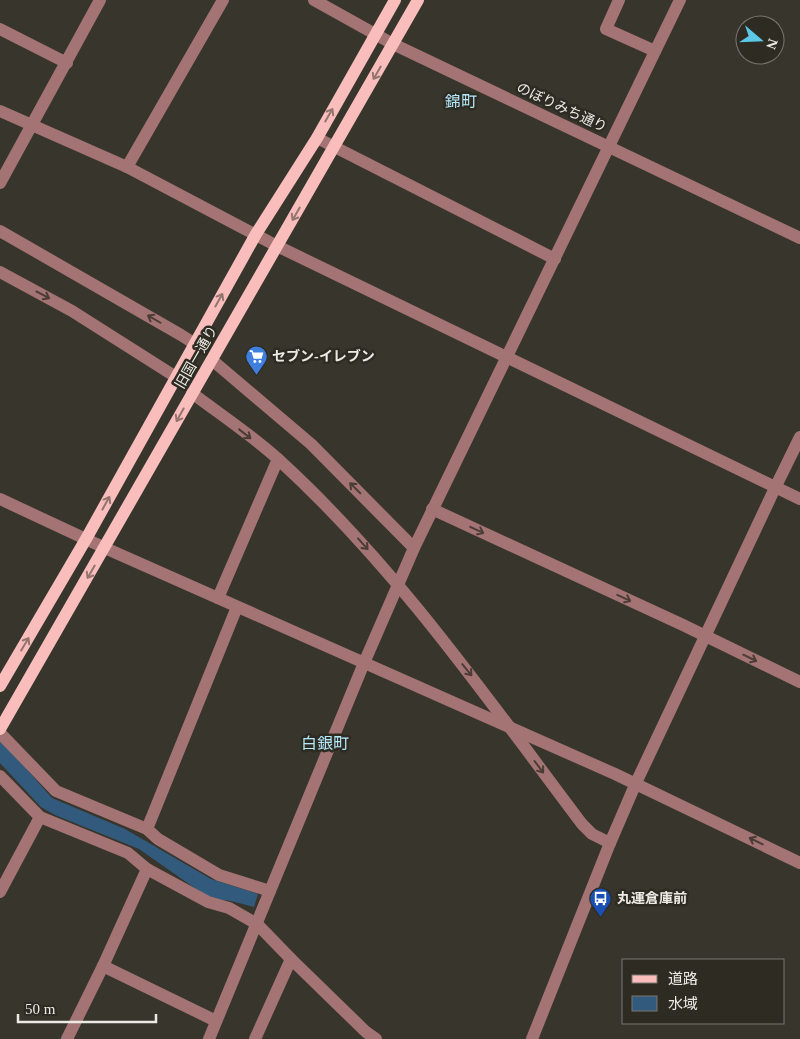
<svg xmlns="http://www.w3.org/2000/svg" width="800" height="1039" viewBox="0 0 800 1039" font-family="'Times New Roman','Noto Sans JP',serif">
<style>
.water{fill:#325a7d}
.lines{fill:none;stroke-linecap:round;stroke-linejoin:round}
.minor{stroke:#a37473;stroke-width:12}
.major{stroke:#f9bebc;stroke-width:12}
.oneway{stroke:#94746f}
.oneway2{stroke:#4b3d36}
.labels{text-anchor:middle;stroke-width:5;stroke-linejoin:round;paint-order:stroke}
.street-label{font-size:14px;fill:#eceae4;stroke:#2e2b22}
.poi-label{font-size:14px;font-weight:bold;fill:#eceae4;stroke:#2e2b22;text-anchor:start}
.quarter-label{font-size:16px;fill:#b2e8fa;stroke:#2e2b22}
</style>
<rect width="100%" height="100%" fill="#38352c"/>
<!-- water -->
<path class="water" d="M0,739L52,798L125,829L211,879L258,894L254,907L231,901L209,898L139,849L55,815L41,807L0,763Z"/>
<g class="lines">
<!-- minor -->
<g class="minor">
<path d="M314,0L393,44L800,238"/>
<path d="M619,0L606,29L655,51"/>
<path d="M0,29L67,63"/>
<path d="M0,111L127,167L277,246L800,499"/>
<path d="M317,138L555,259"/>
<path d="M127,167L223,0"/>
<path d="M0,183L100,0"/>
<path d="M0,231L181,335L195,344"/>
<path d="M0,272L72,311L176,377"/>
<path d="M212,360L311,444L414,548"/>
<path d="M192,393C221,415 253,436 279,460C397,568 487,698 582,824L592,834L610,843"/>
<path d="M0,499L105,548L615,774L800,863"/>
<path d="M432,509L683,625L800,682"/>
<path d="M218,598L278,459"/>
<path d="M0,733L56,791L147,829L158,839L219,875L270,891"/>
<path d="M0,776L40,817L128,853L147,869L208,902L229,908L257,924L291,959L366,1032L376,1039"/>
<path d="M147,829L237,607"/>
<path d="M0,892L40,817"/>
<path d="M103,966L216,1021"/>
<path d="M67,1039L103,966L147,869"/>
<path d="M209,1039L364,663L414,548L680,0"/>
<path d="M255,1039L291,959"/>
<path d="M532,1039L610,843L635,785L775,488L800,437"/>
</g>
<!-- major -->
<g class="major">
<path d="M0,686L86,539L256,234L317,138L395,0"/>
<path d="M0,729L418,0"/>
</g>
</g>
<!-- one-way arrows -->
<defs><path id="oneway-shaft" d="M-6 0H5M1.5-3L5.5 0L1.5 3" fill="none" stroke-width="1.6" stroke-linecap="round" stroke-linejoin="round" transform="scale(1.25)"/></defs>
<g class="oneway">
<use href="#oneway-shaft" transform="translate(377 73) rotate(120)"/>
<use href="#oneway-shaft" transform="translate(329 115) rotate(-60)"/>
<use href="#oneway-shaft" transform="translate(296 214) rotate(120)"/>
<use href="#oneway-shaft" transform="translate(219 300) rotate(-61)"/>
<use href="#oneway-shaft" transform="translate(180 415) rotate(119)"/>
<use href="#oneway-shaft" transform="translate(106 503) rotate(-61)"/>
<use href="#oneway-shaft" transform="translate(91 572) rotate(120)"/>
<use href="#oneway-shaft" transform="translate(25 644) rotate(-59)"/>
</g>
<g class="oneway2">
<use href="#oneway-shaft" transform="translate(43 295) rotate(28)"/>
<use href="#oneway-shaft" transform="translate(154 319) rotate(-150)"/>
<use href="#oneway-shaft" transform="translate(245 434) rotate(38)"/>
<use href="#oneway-shaft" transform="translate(355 488) rotate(-135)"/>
<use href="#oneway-shaft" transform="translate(477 530) rotate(25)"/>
<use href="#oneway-shaft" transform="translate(363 544) rotate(48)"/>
<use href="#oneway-shaft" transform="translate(624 598) rotate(25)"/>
<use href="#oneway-shaft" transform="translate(750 658) rotate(26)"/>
<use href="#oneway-shaft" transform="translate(467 670) rotate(51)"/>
<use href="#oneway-shaft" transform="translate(539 767) rotate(53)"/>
<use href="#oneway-shaft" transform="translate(756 841) rotate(-154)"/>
</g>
<!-- icons -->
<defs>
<symbol id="supermarket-pin" viewBox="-11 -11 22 30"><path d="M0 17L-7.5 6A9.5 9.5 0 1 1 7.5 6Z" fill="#3f7fe0" stroke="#2e2b22"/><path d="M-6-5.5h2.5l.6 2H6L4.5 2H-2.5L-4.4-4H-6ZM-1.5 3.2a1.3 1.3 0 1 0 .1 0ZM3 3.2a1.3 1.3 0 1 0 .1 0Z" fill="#fff"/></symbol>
<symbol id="bus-pin" viewBox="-11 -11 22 30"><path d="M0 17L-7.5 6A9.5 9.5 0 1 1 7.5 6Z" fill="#1a4fb4" stroke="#2e2b22"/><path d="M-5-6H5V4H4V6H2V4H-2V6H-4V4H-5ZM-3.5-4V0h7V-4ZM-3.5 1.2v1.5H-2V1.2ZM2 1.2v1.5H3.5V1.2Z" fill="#fff"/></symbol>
</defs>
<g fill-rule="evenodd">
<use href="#supermarket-pin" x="244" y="344" width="25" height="34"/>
<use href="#bus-pin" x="588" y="886" width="25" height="34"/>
</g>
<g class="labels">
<!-- street labels -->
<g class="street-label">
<text transform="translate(562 107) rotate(25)" y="5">のぼりみち通り</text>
<text transform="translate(196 357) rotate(-60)" y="5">旧国一通り</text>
</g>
<!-- poi labels -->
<g class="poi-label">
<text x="272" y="361">セブン-イレブン</text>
<text x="617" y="903">丸運倉庫前</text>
</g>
<!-- quarter labels -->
<g class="quarter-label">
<text x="461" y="107">錦町</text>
<text x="325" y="749">白銀町</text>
</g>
</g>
<!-- legend -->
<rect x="622" y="959" width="162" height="65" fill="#2e2b22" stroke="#7a7770"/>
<rect x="632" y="975" width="25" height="8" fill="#f9bebc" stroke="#7a7770"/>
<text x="668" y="984" font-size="15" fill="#eceae4">道路</text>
<rect x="632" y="996" width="25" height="15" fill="#325a7d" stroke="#7a7770"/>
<text x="668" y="1009" font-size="15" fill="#eceae4">水域</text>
<!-- north arrow -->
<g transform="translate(760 40) rotate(109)"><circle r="24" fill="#2e2b22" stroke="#7a7770"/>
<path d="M0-4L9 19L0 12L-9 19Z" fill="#5cc7e7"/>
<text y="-8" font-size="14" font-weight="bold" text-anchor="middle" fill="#eceae4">N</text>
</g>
<!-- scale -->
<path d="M18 1014v8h138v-8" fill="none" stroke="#eceae4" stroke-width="2.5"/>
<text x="25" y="1014" font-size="15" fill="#eceae4" stroke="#2e2b22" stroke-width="4" paint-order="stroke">50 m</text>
</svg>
